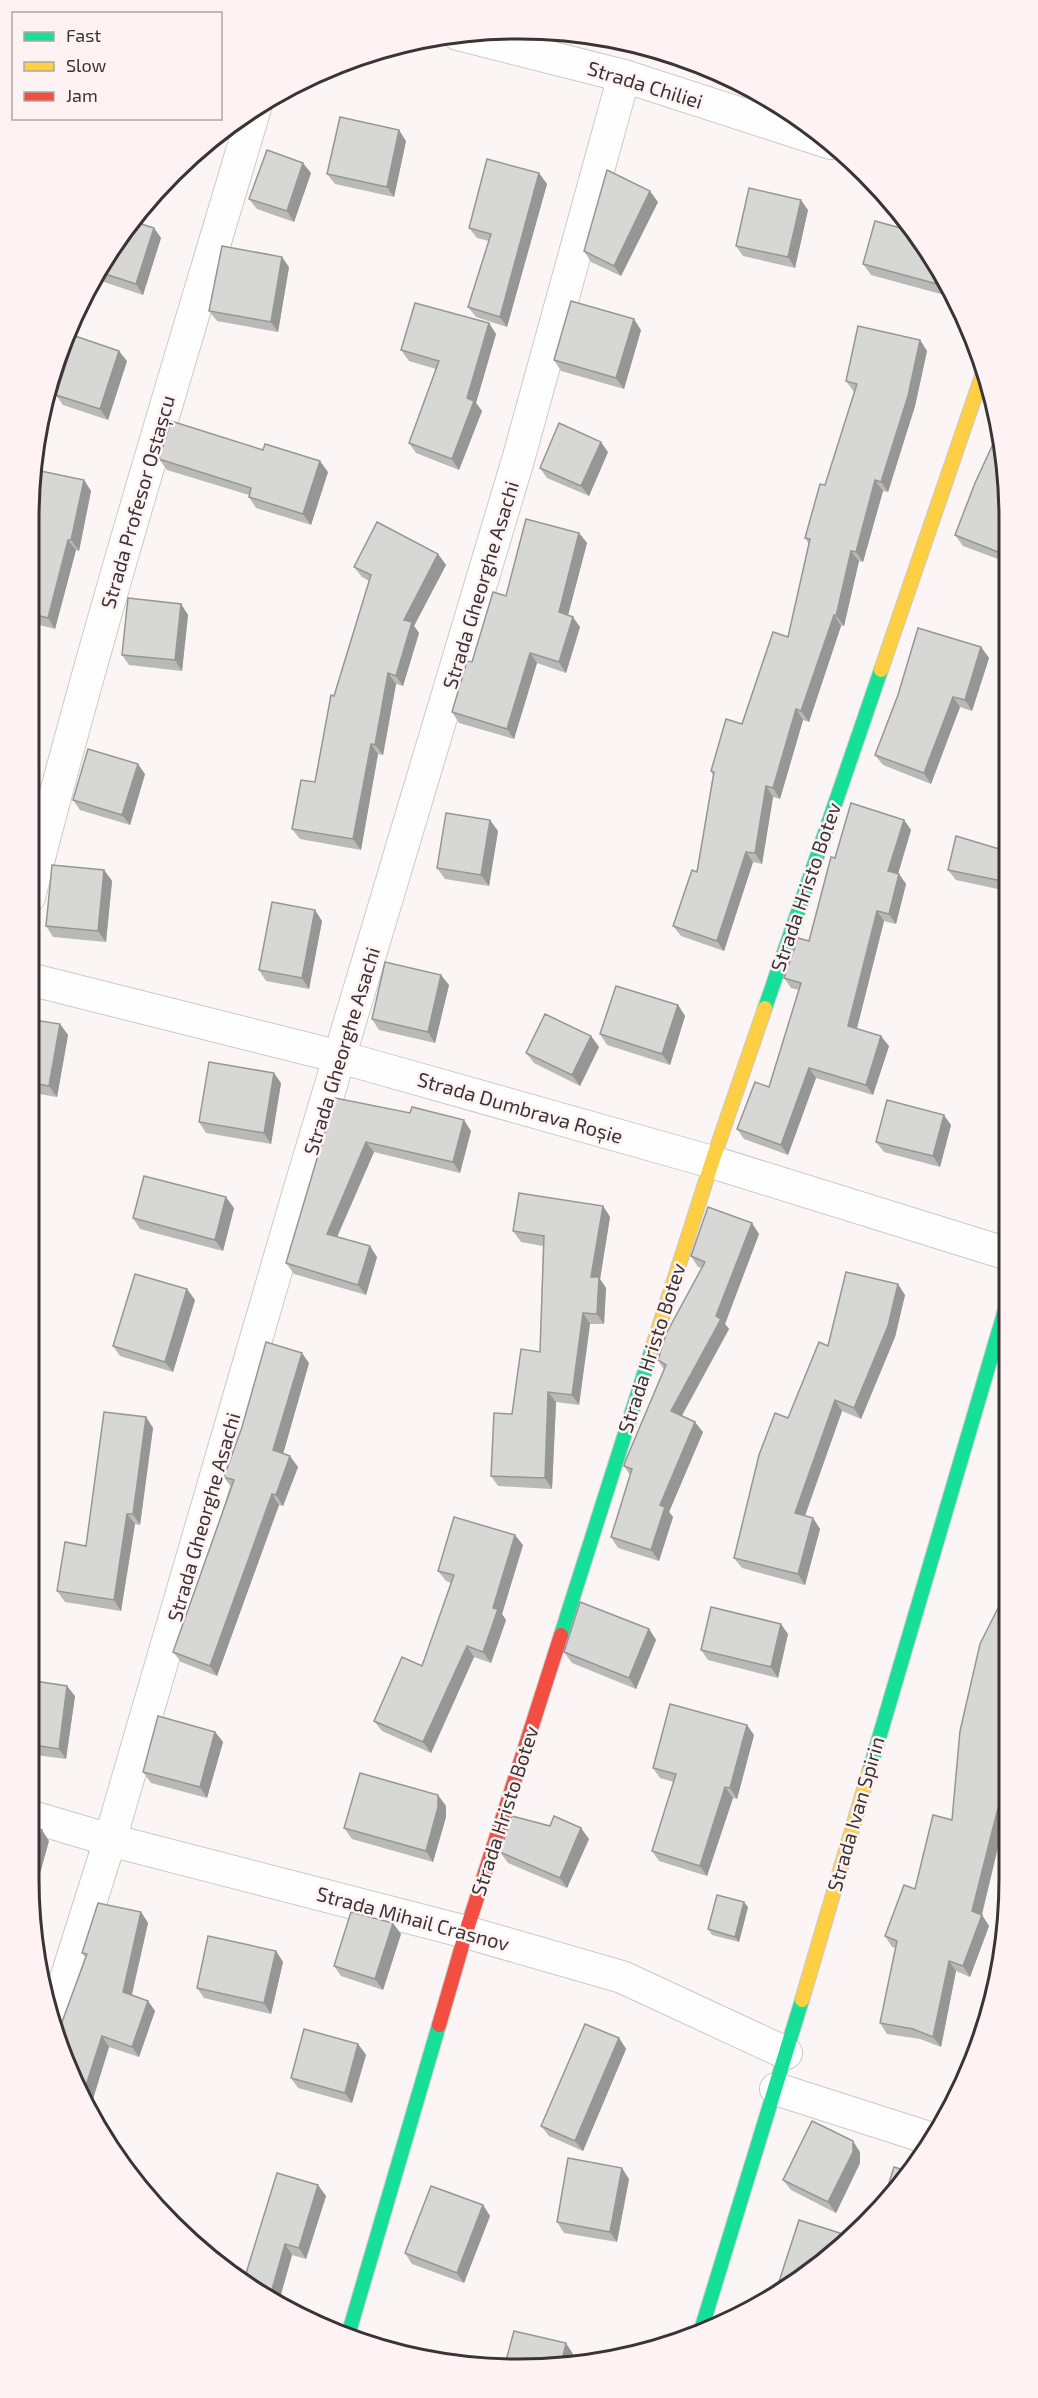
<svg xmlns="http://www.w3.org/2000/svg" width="1038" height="2398" viewBox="0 0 1038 2398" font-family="'Exo 2',sans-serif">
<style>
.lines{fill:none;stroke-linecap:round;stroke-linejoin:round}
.street-casing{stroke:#cec9c9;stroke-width:34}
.fast-casing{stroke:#cec9c9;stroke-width:16}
.slow-casing{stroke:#cec9c9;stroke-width:16}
.jam-casing{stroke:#cec9c9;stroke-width:16}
.street{stroke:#fefefe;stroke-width:32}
.fast{stroke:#16e098;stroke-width:14}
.slow{stroke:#ffcf43;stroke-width:14}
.jam{stroke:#f24e42;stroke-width:14}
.wall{fill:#b9b9b8}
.shaded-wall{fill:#969696}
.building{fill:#d7d7d6;stroke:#969696;stroke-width:1.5}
.labels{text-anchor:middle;stroke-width:5;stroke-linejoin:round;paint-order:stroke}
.street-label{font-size:20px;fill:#3b3434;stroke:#fef3f2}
.rim{fill:none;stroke:#3b3434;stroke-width:3}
</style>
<rect width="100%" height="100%" fill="#fbf5f5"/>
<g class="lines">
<defs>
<g id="street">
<path d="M458,34L624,76L831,143"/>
<path d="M29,897C96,632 177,370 255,108"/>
<path d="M29,979L340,1057L712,1162L1008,1254"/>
<path d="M29,1816L110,1840L466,1932L622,1977L786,2053"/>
<path d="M52,2023L110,1840L298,1195L518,460L624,76"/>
<path d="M776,2089L929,2138"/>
</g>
<g id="fast">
<path d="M765,1008L881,670"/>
<path d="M561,1635L652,1349"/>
<path d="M869,1772L1008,1300"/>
<path d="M702,2327L802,2000"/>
<path d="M349,2332L439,2025"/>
</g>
<g id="slow">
<path d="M881,670L983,373"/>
<path d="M652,1349L712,1162L765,1008"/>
<path d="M802,2000L869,1772"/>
</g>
<path id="jam" d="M439,2025L466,1932L561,1635"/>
</defs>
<!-- street casing -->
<use href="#street" class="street-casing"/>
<!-- fast casing -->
<use href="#fast" class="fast-casing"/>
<!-- slow casing -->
<use href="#slow" class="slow-casing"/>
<!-- jam casing -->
<use href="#jam" class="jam-casing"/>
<!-- street -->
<use href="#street" class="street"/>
<!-- fast -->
<use href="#fast" class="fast"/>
<!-- slow -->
<use href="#slow" class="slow"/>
<!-- jam -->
<use href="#jam" class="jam"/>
</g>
<!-- wall -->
<g class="wall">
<path d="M406,141L394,197L335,184L327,174Z"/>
<path d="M311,173L294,222L257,209L249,199Z"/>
<path d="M547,184L507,327L476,317L468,307L489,241L477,238L469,228Z"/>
<path d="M658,202L621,276L591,262L584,251Z"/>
<path d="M808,210L795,268L743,256L736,246Z"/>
<path d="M132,221L154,228L161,238L143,295L95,279L93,276Z"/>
<path d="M915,232L949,292L948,296L871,275L863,264Z"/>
<path d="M289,267L278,332L217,321L209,311Z"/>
<path d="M489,323L496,334L476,403L482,411L459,470L416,453L409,443L436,369L409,361L401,350Z"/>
<path d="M641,330L624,389L561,371L554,360Z"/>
<path d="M920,340L927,351L915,406L888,492L883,491L863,562L859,561L844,626H841L809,722L803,720L780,799L773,797L762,864L753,862L724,951L681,936L673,926L697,872L713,775L711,771L742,724L788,637L809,544L805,538L825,485L854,392L846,381Z"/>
<path d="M127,361L108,420L63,405L56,395Z"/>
<path d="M608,452L589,496L547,478L540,468Z"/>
<path d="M1005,455L1006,562L963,546L955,535Z"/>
<path d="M159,459L328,472L311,525L256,508L249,497V495L167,470Z"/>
<path d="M84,480L91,491L79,551L76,550L55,629L28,622V519Z"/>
<path d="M579,533L587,543L568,615L580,627L566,673L537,663L514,739L459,723L452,712L472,662L506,596Z"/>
<path d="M438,554L446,565L414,626L419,633L403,686L396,684L383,755L378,754L361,850L300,839L292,829L315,782L334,696L369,581L362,577L354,567Z"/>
<path d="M181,604L188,615L182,671L129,665L122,655Z"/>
<path d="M981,647L989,658L972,711L960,707L931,784L883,765L875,755Z"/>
<path d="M145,774L130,825L80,810L73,800Z"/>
<path d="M904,820L911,830L898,873L906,884L896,924L884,921L857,1028L889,1046L873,1095L816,1078L788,1155L744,1139L737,1129L769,1087L799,990L791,988L784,978L809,941L835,858Z"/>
<path d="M498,831L489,886L445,879L437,868Z"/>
<path d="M1006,851L1007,891L956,880L948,870Z"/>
<path d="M104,870L112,881L106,942L53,937L46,926Z"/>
<path d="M322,921L309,989L266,981L259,970Z"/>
<path d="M449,985L435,1043L379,1030L372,1019Z"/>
<path d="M678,1005L685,1016L670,1065L607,1045L600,1034Z"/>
<path d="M28,1019L60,1024L68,1035L57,1097L28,1092Z"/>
<path d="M591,1036L599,1047L580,1086L534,1063L526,1053Z"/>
<path d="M281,1083L271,1144L206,1133L199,1122Z"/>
<path d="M335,1098L471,1131L460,1173L374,1152L337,1237L377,1257L366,1295L294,1274L286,1263Z"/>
<path d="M951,1125L940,1167L884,1152L876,1142Z"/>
<path d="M603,1206L610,1217L600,1279L606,1288L604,1324H590L579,1405L556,1402L552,1489L498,1486L491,1476L512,1414L540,1352L543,1246L521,1242L513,1231Z"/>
<path d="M234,1208L223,1251L140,1229L133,1218Z"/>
<path d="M759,1234L725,1324L729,1329L682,1416L703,1432L669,1512L673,1517L659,1561L618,1548L611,1537L630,1475L624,1466L664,1370L658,1360L702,1268L698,1267L691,1256Z"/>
<path d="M905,1295L895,1337L861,1419L842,1411L805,1516L813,1518L820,1529L805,1585L742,1568L734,1558L788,1418L828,1346Z"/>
<path d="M195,1300L173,1372L120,1356L113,1346Z"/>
<path d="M309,1363L283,1454L298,1467L283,1506L279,1505L217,1676L181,1662L173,1652L231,1487L224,1477Z"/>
<path d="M146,1417L153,1428L140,1525L135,1524L121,1611L65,1602L57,1591L86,1546Z"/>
<path d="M523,1545L502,1614L506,1620L491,1663L474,1657L431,1753L382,1731L374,1721L422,1666L451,1583L446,1581L438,1571Z"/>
<path d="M1009,1586V1818H1005L982,1915L989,1926L970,1977L956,1971L941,2047L920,2039L887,2034L880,2023L896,1948L892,1947L885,1936L915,1889L952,1820Z"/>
<path d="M649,1629L656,1640L636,1689L572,1663L564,1652Z"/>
<path d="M788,1634L778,1678L708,1660L701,1650Z"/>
<path d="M28,1680L75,1696L66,1759L28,1754Z"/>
<path d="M215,1732L223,1742L207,1798L151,1783L143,1772Z"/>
<path d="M754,1735L737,1799L733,1798L707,1876L659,1861L652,1851L674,1782L660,1778L653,1768Z"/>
<path d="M446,1806V1817L433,1862L352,1839L344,1828Z"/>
<path d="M550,1826L589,1839L567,1888L508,1863L500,1852Z"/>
<path d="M748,1907L739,1942L712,1935L708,1929Z"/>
<path d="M141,1912L148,1923L132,1995L148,2001L155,2011L139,2057L109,2047L89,2112L56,2041L85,1957L82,1953Z"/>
<path d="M401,1934L383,1990L341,1976L334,1966Z"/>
<path d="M276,1951L283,1962L271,2014L204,1998L197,1988Z"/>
<path d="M619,2038L626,2049L583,2151L549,2136L541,2126Z"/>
<path d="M358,2044L366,2055L352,2103L298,2088L291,2078Z"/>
<path d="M860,2152V2163L836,2213L791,2190L783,2180Z"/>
<path d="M277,2173L326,2196L306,2259L292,2255L278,2305L273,2304Z"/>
<path d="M629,2179L617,2242L564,2233L557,2222Z"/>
<path d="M483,2205L490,2216L464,2283L412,2264L405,2253Z"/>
</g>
<!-- shaded-wall -->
<g class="shaded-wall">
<path d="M399,130L406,141L394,197L387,187Z"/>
<path d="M303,163L311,173L294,222L287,211Z"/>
<path d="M539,173L547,184L507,327L500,317Z"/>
<path d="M650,191L658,202L621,276L614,266Z"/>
<path d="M801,200L808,210L795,268L788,257Z"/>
<path d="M154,228L161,238L143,295L136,284Z"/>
<path d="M282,257L289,267L278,332L271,322Z"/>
<path d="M942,280L949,292L948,296L941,285Z"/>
<path d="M634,319L641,330L624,389L616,378Z"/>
<path d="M489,323L496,334L476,403L482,411L459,470L452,459L467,398Z"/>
<path d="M920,340L927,351L915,406L888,492L881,482Z"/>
<path d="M119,351L127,361L108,420L100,409Z"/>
<path d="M601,442L608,452L589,496L581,486Z"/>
<path d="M320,461L328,472L311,525L303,514Z"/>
<path d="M84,480L91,491L79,551L71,540Z"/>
<path d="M875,480L883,491L863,562L856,552Z"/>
<path d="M579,533L587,543L566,623L559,612Z"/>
<path d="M68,540L76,550L55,629L48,618Z"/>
<path d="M851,551L859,561L844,626L836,616Z"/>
<path d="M438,554L446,565L414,626L419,633L403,686L396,676L404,620Z"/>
<path d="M181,604L188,615L182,671L175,660Z"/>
<path d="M834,615L841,626L809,722L801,711Z"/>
<path d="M573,617L580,627L566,673L559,662Z"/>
<path d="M981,647L989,658L972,711L965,700Z"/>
<path d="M530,653L537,663L514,739L507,729Z"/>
<path d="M388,673L396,684L383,755L375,745Z"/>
<path d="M28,682L36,693L28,717Z"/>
<path d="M953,697L960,707L931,784L924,773Z"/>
<path d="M796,709L803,720L780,799L773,788Z"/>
<path d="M371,744L378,754L361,850L353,839Z"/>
<path d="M138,764L145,774L130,825L122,815Z"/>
<path d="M766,786L773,797L762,864L755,853Z"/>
<path d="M490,820L498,831L489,886L481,875Z"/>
<path d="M904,820L911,830L896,881L888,871Z"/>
<path d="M746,852L753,862L724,951L717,941Z"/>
<path d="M104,870L112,881L106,942L98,931Z"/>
<path d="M899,874L906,884L896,924L889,914Z"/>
<path d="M315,910L322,921L309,989L302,978Z"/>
<path d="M877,911L884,921L855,1036L848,1026Z"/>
<path d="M441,975L449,985L435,1043L428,1032Z"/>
<path d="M678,1005L685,1016L670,1065L662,1054Z"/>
<path d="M60,1024L68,1035L57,1097L49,1086Z"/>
<path d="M591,1036L599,1047L580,1086L572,1075Z"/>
<path d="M881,1036L889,1046L873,1095L866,1085Z"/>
<path d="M809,1068L816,1078L788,1155L781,1145Z"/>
<path d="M274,1073L281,1083L271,1144L264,1133Z"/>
<path d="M944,1115L951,1125L940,1167L933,1156Z"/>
<path d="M464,1120L471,1131L460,1173L453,1162Z"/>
<path d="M366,1142L374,1152L334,1244L327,1234Z"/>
<path d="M226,1197L234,1208L223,1251L215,1240Z"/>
<path d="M603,1206L610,1217L600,1279L606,1288L604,1324L597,1314L591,1277Z"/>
<path d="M752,1223L759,1234L725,1324L729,1329L678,1422L671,1411L716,1316Z"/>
<path d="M370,1246L377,1257L366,1295L358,1285Z"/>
<path d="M898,1284L905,1295L895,1337L861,1419L854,1408Z"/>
<path d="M187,1289L195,1300L173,1372L165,1362Z"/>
<path d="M583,1313L590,1324L579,1405L572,1395Z"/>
<path d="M302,1353L309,1363L281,1461L273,1450Z"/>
<path d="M548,1392L556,1402L552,1489L545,1478Z"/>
<path d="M835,1400L842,1411L802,1524L795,1513Z"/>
<path d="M146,1417L153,1428L140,1525L133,1514Z"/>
<path d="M695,1422L703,1432L669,1512L673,1517L659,1561L651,1550L660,1505Z"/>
<path d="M290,1456L298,1467L283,1506L276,1495Z"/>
<path d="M272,1494L279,1505L217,1676L210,1666Z"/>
<path d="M127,1514L135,1524L121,1611L114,1600Z"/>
<path d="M813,1518L820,1529L805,1585L798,1574Z"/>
<path d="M515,1535L523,1545L502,1614L506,1620L491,1663L483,1652L493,1608Z"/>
<path d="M781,1624L788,1634L778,1678L771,1667Z"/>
<path d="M649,1629L656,1640L636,1689L629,1678Z"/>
<path d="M467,1646L474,1657L431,1753L423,1742Z"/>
<path d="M67,1686L75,1696L66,1759L59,1749Z"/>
<path d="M747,1725L754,1735L737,1799L730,1788Z"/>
<path d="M215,1732L223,1742L207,1798L200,1787Z"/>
<path d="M725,1787L733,1798L707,1876L700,1866Z"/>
<path d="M438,1795L446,1806V1817L433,1862L426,1851Z"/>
<path d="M998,1808L1005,1818L981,1917L982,1915L989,1926L970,1977L963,1966L972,1911Z"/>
<path d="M581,1828L589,1839L567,1888L560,1878Z"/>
<path d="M42,1830L49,1841L32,1903L29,1879Z"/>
<path d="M744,1902L748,1907L739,1942L735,1937Z"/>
<path d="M141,1912L148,1923L130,2002L123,1992Z"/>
<path d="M393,1923L401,1934L383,1990L375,1979Z"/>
<path d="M276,1951L283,1962L271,2014L264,2003Z"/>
<path d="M949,1961L956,1971L941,2047L933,2037Z"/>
<path d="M148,2001L155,2011L139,2057L132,2047Z"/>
<path d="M102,2036L109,2047L89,2112L82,2098Z"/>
<path d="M619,2038L626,2049L583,2151L575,2141Z"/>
<path d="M358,2044L366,2055L352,2103L345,2093Z"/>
<path d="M853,2141L860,2152V2163L836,2213L828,2202Z"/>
<path d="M622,2168L629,2179L617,2242L610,2232Z"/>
<path d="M318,2185L326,2196L306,2259L299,2248Z"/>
<path d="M483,2205L490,2216L464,2283L457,2273Z"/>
<path d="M285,2244L292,2255L278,2305L273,2304L269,2300Z"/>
<path d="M566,2343L573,2354L571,2364L561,2365Z"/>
</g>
<!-- building -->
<g class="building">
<path d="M340,117L399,130L387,187L327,174Z"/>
<path d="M267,150L303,163L287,211L249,199Z"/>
<path d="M487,159L539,173L500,317L468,307L491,234L469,228Z"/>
<path d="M607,170L650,191L614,266L584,251Z"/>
<path d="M749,188L801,200L788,257L736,246Z"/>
<path d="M132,221L154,228L136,284L96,271Z"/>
<path d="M875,221L915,232L942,280L941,285L863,264Z"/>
<path d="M222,246L282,257L271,322L209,311Z"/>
<path d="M571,301L634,319L616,378L554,360Z"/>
<path d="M415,303L489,323L467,398L474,401L452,459L409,443L439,361L401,350Z"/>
<path d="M858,326L920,340L908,396L881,482L875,480L856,552L851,551L836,616L834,615L801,711L796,709L773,788L766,786L755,853L746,852L717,941L673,926L692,870L697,872L714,772L711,771L726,719L742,724L773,632L788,637L810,539L805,538L820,484L825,485L857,384L846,381Z"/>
<path d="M75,336L119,351L100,409L56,395Z"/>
<path d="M171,421L263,450L265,444L320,461L303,514L249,497L251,488L159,459Z"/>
<path d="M559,423L601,442L581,486L540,468Z"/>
<path d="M999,431L1005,455L1006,547L1003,554L955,535L975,483Z"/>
<path d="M36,470L84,480L71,540H68L48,618L28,613V519Z"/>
<path d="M526,519L579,533L559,612L573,617L559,662L530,653L507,729L452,712L467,661L472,662L493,592L506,596Z"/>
<path d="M377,522L438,554L404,620L412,622L396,676L388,673L375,745L371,744L353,839L292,829L301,780L315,782L331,695L334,696L371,575L354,567Z"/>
<path d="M128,598L181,604L175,660L122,655Z"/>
<path d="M918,628L981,647L965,700L953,697L924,773L875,755L898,695Z"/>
<path d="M88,749L138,764L122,815L73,800Z"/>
<path d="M851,803L904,820L888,871L899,874L889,914L877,911L848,1026L881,1036L866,1085L809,1068L781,1145L737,1129L755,1082L769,1087L801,983L784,978L798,938L809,941L831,857L835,858Z"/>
<path d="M446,813L490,820L481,875L437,868Z"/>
<path d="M956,836L1006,851L1007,882L948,870Z"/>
<path d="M52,865L104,870L98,931L46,926Z"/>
<path d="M272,902L315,910L302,978L259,970Z"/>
<path d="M385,962L441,975L428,1032L372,1019Z"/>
<path d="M616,986L678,1005L662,1054L600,1034Z"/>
<path d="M545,1014L591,1036L572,1075L526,1053Z"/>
<path d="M28,1019L60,1024L49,1086L28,1082Z"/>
<path d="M209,1062L274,1073L264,1133L199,1122Z"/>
<path d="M335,1098L410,1113L412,1107L464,1120L453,1162L366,1142L327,1234L370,1246L358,1285L286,1263Z"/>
<path d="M887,1100L944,1115L933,1156L876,1142Z"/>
<path d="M144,1176L226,1197L215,1240L133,1218Z"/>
<path d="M519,1193L603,1206L591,1277H599L597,1314L583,1313L572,1395L548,1392L545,1478L491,1476L494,1413L512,1414L521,1349L540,1352L544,1236L513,1231Z"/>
<path d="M708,1207L752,1223L716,1316L721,1319L671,1411L695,1422L660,1505L665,1507L651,1550L611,1537L632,1469L624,1466L625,1462L666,1365L658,1360L666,1334L705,1262L691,1256Z"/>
<path d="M846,1272L898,1284L888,1326L854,1408L835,1400L795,1513L813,1518L798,1574L734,1558L759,1455L775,1413L788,1418L819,1342L828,1346Z"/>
<path d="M135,1274L187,1289L165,1362L113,1346Z"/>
<path d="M266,1342L302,1353L273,1450L290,1456L276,1495L272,1494L210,1666L173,1652L234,1480L224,1477L242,1427Z"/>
<path d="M104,1412L146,1417L133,1514H127L114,1600L57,1591L65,1542L86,1546Z"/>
<path d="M454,1517L515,1535L493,1608L498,1609L483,1652L467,1646L423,1742L374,1721L402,1657L422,1666L454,1575L438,1571Z"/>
<path d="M1009,1586V1809L998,1808L972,1911L982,1915L963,1966L949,1961L933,2037L913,2029L880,2023L897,1941L885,1936L904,1885L915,1889L933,1815L952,1820L960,1731L980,1644Z"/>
<path d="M580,1602L649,1629L629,1678L564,1652Z"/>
<path d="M711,1607L781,1624L771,1667L701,1650Z"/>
<path d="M28,1680L67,1686L59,1749L28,1744Z"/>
<path d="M670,1704L747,1725L730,1788L725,1787L700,1866L652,1851L676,1774L653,1768Z"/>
<path d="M158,1716L215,1732L200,1787L143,1772Z"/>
<path d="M360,1773L438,1795V1807L426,1851L344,1828Z"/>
<path d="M512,1816L550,1826L554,1816L581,1828L560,1878L500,1852Z"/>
<path d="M28,1826L42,1830L29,1879H28Z"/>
<path d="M717,1895L744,1902L735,1937L708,1929Z"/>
<path d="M98,1903L141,1912L123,1992L148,2001L132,2047L102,2036L82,2098L56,2041L62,2022L87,1954L82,1953Z"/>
<path d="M351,1912L393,1923L375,1979L334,1966Z"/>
<path d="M208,1936L276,1951L264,2003L197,1988Z"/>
<path d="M585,2024L619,2038L575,2141L541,2126Z"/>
<path d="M304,2029L358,2044L345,2093L291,2078Z"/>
<path d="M812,2121L853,2141V2152L828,2202L783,2180Z"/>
<path d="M568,2158L622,2168L610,2232L557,2222Z"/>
<path d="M894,2167L911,2172L908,2178L882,2205Z"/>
<path d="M277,2173L318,2185L299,2248L285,2244L269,2300L244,2280Z"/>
<path d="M431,2186L483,2205L457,2273L405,2253Z"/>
<path d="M799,2220L852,2237L843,2248L774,2297Z"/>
<path d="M514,2331L566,2343L561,2365L519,2369L504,2368Z"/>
</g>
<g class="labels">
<!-- street labels -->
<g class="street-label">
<text transform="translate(645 85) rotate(17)" y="7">Strada Chiliei</text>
<text transform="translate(138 502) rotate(-74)" y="7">Strada Profesor Ostașcu</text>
<text transform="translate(481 585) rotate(-73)" y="7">Strada Gheorghe Asachi</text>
<text transform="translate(806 887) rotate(-71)" y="7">Strada Hristo Botev</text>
<text transform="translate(342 1051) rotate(-73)" y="7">Strada Gheorghe Asachi</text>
<text transform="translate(520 1108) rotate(16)" y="7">Strada Dumbrava Roșie</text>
<text transform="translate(652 1348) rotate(-72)" y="7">Strada Hristo Botev</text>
<text transform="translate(204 1517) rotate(-74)" y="7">Strada Gheorghe Asachi</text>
<text transform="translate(505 1811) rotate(-72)" y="7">Strada Hristo Botev</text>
<text transform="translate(856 1814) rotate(-74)" y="7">Strada Ivan Spirin</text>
<text transform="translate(413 1919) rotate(15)" y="7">Strada Mihail Crasnov</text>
</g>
</g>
<!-- crop -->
<path d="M0 0H1038V2398H0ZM519 39H519A480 480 0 0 1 999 519V1879A480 480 0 0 1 519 2359H519A480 480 0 0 1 39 1879V519A480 480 0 0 1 519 39Z" fill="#fef3f2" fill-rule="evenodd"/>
<path class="rim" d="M519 39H519A480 480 0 0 1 999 519V1879A480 480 0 0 1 519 2359H519A480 480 0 0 1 39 1879V519A480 480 0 0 1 519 39Z"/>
<!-- legend -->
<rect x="12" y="12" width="210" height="108" fill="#fef3f2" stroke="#b0a7a6" stroke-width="1.5"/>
<rect x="24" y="32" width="30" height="9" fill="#16e098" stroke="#b0a7a6" stroke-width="1.5"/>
<text x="66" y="42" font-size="18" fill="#3b3434">Fast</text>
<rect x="24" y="62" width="30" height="9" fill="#ffcf43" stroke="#b0a7a6" stroke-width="1.5"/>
<text x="66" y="72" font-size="18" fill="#3b3434">Slow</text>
<rect x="24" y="92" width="30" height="9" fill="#f24e42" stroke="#b0a7a6" stroke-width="1.5"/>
<text x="66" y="102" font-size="18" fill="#3b3434">Jam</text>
</svg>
